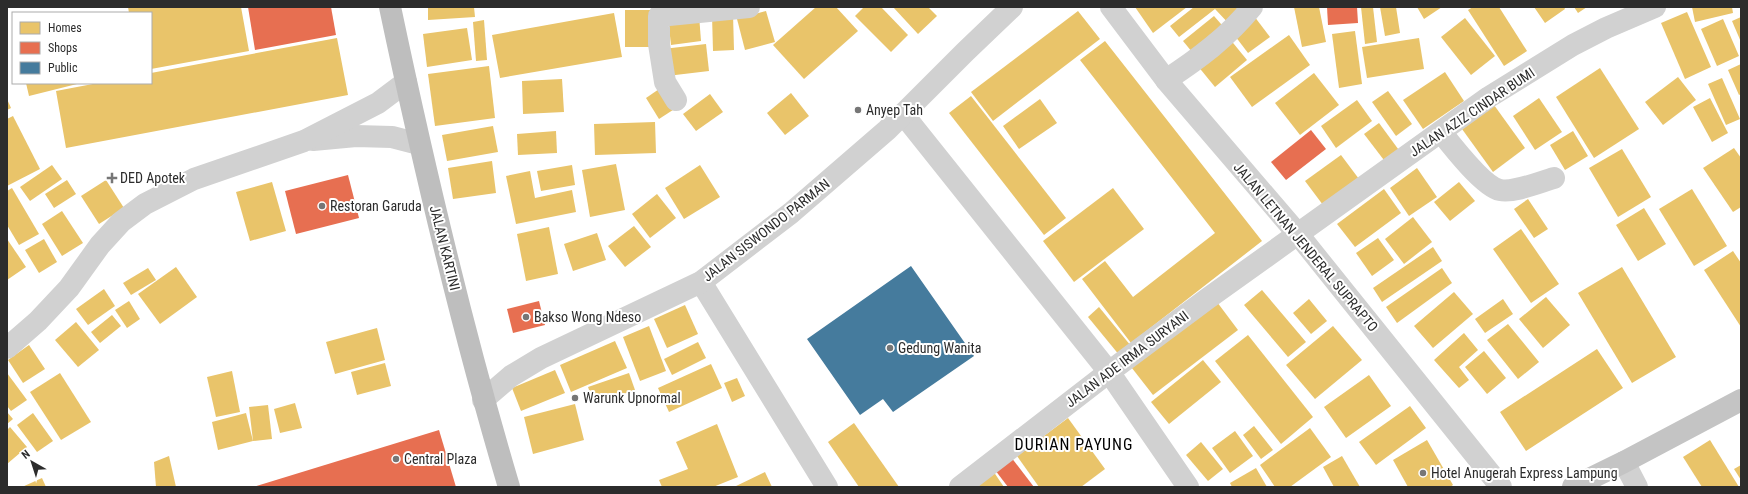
<svg xmlns="http://www.w3.org/2000/svg" width="1748" height="494" viewBox="0 0 1748 494" font-family="'Roboto Condensed',sans-serif">
<style>
.homes{fill:#e9c46a}
.shops{fill:#e76f51}
.public{fill:#457b9d}
.lines{fill:none;stroke-linecap:round;stroke-linejoin:round}
.minor{stroke:#d1d1d1;stroke-width:22}
.major{stroke:#c4c4c4;stroke-width:22}
.highway{stroke:#bebebe;stroke-width:22}
.poi-dot{fill:#767676;stroke:#fff;stroke-width:1.5}
.labels{text-anchor:middle;stroke-width:4;stroke-linejoin:round;paint-order:stroke}
.poi-label{font-size:14px;fill:#2c2c2c;stroke:#fff;text-anchor:start}
.street-label{font-size:14px;fill:#2c2c2c;stroke:#fff}
.quarter-label{font-size:16px;letter-spacing:1px;fill:#000;stroke:#fff}
</style>
<rect width="100%" height="100%" fill="#fff"/>
<!-- homes -->
<g class="homes">
<path d="M128,7H241L249,51L151,69V13H129Z"/>
<path d="M428,7H474L475,17L428,20Z"/>
<path d="M816,7H836L858,31L804,79L773,45Z"/>
<path d="M864,7H881L908,35L891,52L855,16Z"/>
<path d="M893,7H928L937,16L918,34Z"/>
<path d="M1135,7H1187L1153,33Z"/>
<path d="M1194,7H1244L1232,27L1215,9L1179,37L1170,26Z"/>
<path d="M1294,7H1319L1326,42L1302,47Z"/>
<path d="M1361,7H1373L1377,42L1365,44Z"/>
<path d="M1380,7H1396L1400,33L1385,36Z"/>
<path d="M1417,7H1442L1424,19Z"/>
<path d="M1473,7H1499L1527,51L1504,66L1468,10Z"/>
<path d="M1534,7H1564L1565,9L1545,23Z"/>
<path d="M1574,7H1587L1578,13Z"/>
<path d="M1692,7H1732L1733,13L1695,22Z"/>
<rect x="625" y="10" width="34" height="37"/>
<path d="M766,11L775,42L745,50L737,19Z"/>
<path d="M1078,11L1100,39L993,121L971,92Z"/>
<path d="M1687,12L1711,67L1685,79L1661,23Z"/>
<path d="M614,13L622,57L500,78L492,35Z"/>
<path d="M733,14L734,50L713,51L712,15Z"/>
<path d="M699,15L701,41L671,45L668,18Z"/>
<path d="M1214,16L1228,32L1197,58L1183,41Z"/>
<path d="M1254,16L1270,37L1248,53L1232,32Z"/>
<path d="M1741,17V42L1732,21Z"/>
<path d="M1465,18L1495,56L1471,75L1441,37Z"/>
<path d="M1723,19L1739,56L1717,66L1701,29Z"/>
<path d="M484,20L487,60L476,61L473,22Z"/>
<path d="M467,28L472,60L427,67L423,34Z"/>
<path d="M1355,31L1362,84L1339,88L1332,34Z"/>
<path d="M1289,35L1310,65L1252,107L1230,77Z"/>
<path d="M337,38L348,95L66,148L56,91L98,83H151V73Z"/>
<path d="M1229,38L1247,60L1215,87L1197,65Z"/>
<path d="M1419,38L1424,69L1367,78L1362,47Z"/>
<path d="M1105,41L1262,241L1131,343L1082,279L1105,261L1133,297L1215,233L1080,60Z"/>
<path d="M706,44L709,71L667,76L663,49Z"/>
<path d="M1741,64V94L1739,95L1728,70Z"/>
<path d="M489,66L495,118L435,126L428,74Z"/>
<path d="M1600,68L1639,129L1594,158L1556,97Z"/>
<path d="M1445,72L1464,101L1423,129L1403,100Z"/>
<path d="M1314,73L1339,105L1300,135L1275,103Z"/>
<path d="M1678,77L1696,100L1663,125L1645,102Z"/>
<path d="M1722,78L1740,119L1726,125L1708,84Z"/>
<path d="M562,79L564,112L523,114L522,81Z"/>
<path d="M26,83H77V84L29,96Z"/>
<path d="M662,87L676,108L659,119L646,98Z"/>
<path d="M1388,91L1412,124L1396,136L1372,102Z"/>
<path d="M791,93L809,116L785,135L767,113Z"/>
<path d="M710,94L723,112L696,131L683,114Z"/>
<path d="M971,96L1066,218L1044,235L949,113Z"/>
<path d="M1539,98L1562,132L1535,150L1513,116Z"/>
<path d="M1710,98L1728,133L1712,142L1693,107Z"/>
<path d="M7,99L11,108L7,110Z"/>
<path d="M1040,99L1057,123L1019,149L1003,126Z"/>
<path d="M1357,100L1372,121L1336,148L1321,126Z"/>
<path d="M1494,105L1525,148L1493,172L1462,129Z"/>
<path d="M13,116L40,169L7,186V119Z"/>
<path d="M655,122L656,153L595,155L594,124Z"/>
<path d="M1379,123L1404,157L1390,168L1364,134Z"/>
<path d="M493,126L498,152L447,161L442,135Z"/>
<path d="M556,131L557,153L518,155L517,134Z"/>
<path d="M1573,131L1588,156L1565,170L1550,145Z"/>
<path d="M1734,148L1741,158V207L1733,212L1703,168Z"/>
<path d="M1622,149L1651,197L1618,217L1589,168Z"/>
<path d="M1341,155L1359,179L1323,205L1305,181Z"/>
<path d="M492,161L496,193L453,199L448,168Z"/>
<path d="M616,164L625,210L590,217L582,170Z"/>
<path d="M52,165L62,179L30,201L20,187Z"/>
<path d="M572,165L575,185L541,191L537,171Z"/>
<path d="M700,165L720,197L684,219L665,188Z"/>
<path d="M1417,168L1437,197L1409,216L1390,188Z"/>
<path d="M530,171L535,198L572,190L576,212L516,224L506,176Z"/>
<path d="M67,180L76,194L54,208L45,194Z"/>
<path d="M106,180L124,208L99,224L81,196Z"/>
<path d="M272,182L286,231L250,241L236,192Z"/>
<path d="M1459,182L1475,201L1450,221L1434,202Z"/>
<path d="M12,188L39,234L19,245L7,225V191Z"/>
<path d="M1113,188L1144,229L1074,282L1043,241Z"/>
<path d="M1384,189L1401,213L1355,247L1337,224Z"/>
<path d="M1692,189L1727,246L1694,266L1659,209Z"/>
<path d="M657,194L676,218L650,238L632,214Z"/>
<path d="M1528,199L1548,229L1534,238L1514,209Z"/>
<path d="M1644,208L1666,244L1638,261L1616,225Z"/>
<path d="M62,211L83,243L62,256L42,224Z"/>
<path d="M1413,217L1432,242L1404,264L1385,239Z"/>
<path d="M634,226L651,247L625,267L608,246Z"/>
<path d="M549,227L558,274L526,281L517,234Z"/>
<path d="M1521,229L1559,284L1531,303L1493,249Z"/>
<path d="M597,233L606,260L573,271L564,244Z"/>
<path d="M1378,238L1394,260L1372,276L1356,253Z"/>
<path d="M7,239L26,267L7,280Z"/>
<path d="M44,239L57,262L39,273L25,250Z"/>
<path d="M1433,247L1442,261L1382,302L1373,288Z"/>
<path d="M1733,251L1741,263V327L1704,270Z"/>
<path d="M176,267L197,297L160,324L138,294Z"/>
<path d="M1622,267L1676,357L1632,383L1578,293Z"/>
<path d="M148,268L156,280L131,295L123,283Z"/>
<path d="M1442,268L1452,283L1397,323L1386,307Z"/>
<path d="M104,289L115,306L88,325L76,309Z"/>
<path d="M1262,290L1306,342L1288,357L1244,305Z"/>
<path d="M1454,292L1473,314L1433,348L1414,326Z"/>
<path d="M1546,297L1570,325L1543,348L1519,319Z"/>
<path d="M1214,298L1238,330L1153,395L1128,363Z"/>
<path d="M1309,299L1327,321L1311,334L1293,313Z"/>
<path d="M1503,299L1513,314L1485,333L1475,319Z"/>
<path d="M129,301L140,319L127,328L115,310Z"/>
<path d="M685,305L698,334L667,348L654,319Z"/>
<path d="M1099,307L1131,346L1120,356L1088,317Z"/>
<path d="M112,315L121,326L100,343L91,332Z"/>
<path d="M76,322L99,350L78,367L55,340Z"/>
<path d="M1508,324L1539,362L1518,379L1487,340Z"/>
<path d="M649,326L666,371L640,381L623,337Z"/>
<path d="M1333,326L1362,360L1315,399L1286,365Z"/>
<path d="M377,328L385,360L335,374L326,342Z"/>
<path d="M1464,333L1478,350L1459,367L1469,380L1459,388L1434,360Z"/>
<path d="M1248,335L1313,417L1281,444L1215,361Z"/>
<path d="M615,341L627,368L571,392L560,365Z"/>
<path d="M698,342L706,358L672,375L664,359Z"/>
<path d="M29,345L45,369L23,383L8,360Z"/>
<path d="M1597,349L1623,388L1526,451L1500,412Z"/>
<path d="M1484,351L1506,378L1487,394L1465,367Z"/>
<path d="M1203,360L1221,382L1169,424L1151,402Z"/>
<path d="M385,363L391,386L357,395L351,372Z"/>
<path d="M711,364L722,388L669,412L658,388Z"/>
<path d="M555,370L565,393L521,411L512,388Z"/>
<path d="M232,371L240,412L216,417L207,377Z"/>
<path d="M7,373L27,400L11,411L7,406Z"/>
<path d="M60,373L91,422L61,440L30,392Z"/>
<path d="M629,373L635,390L594,404L588,387Z"/>
<path d="M1369,375L1391,406L1346,438L1324,407Z"/>
<path d="M737,378L745,396L732,402L724,383Z"/>
<path d="M295,403L302,428L280,433L274,409Z"/>
<path d="M575,404L584,440L533,454L524,417Z"/>
<path d="M268,405L272,439L253,441L249,407Z"/>
<path d="M1410,406L1426,428L1376,465L1359,442Z"/>
<path d="M7,412L13,419L7,424Z"/>
<path d="M33,413L53,441L37,452L17,425Z"/>
<path d="M246,413L253,441L218,450L212,422Z"/>
<path d="M1068,418L1105,469L1081,487H1039L1017,456Z"/>
<path d="M854,423L899,487H859L828,442Z"/>
<path d="M717,424L738,477L713,487H662L659,480L688,469L676,442Z"/>
<path d="M1254,426L1273,450L1261,459L1243,435Z"/>
<path d="M10,427L27,447L7,464V430Z"/>
<path d="M1310,428L1331,457L1290,487H1275L1260,465Z"/>
<path d="M1235,431L1253,456L1230,473L1212,448Z"/>
<path d="M1427,440L1453,485L1450,487H1408L1393,460Z"/>
<path d="M1710,440L1739,487H1702L1683,457Z"/>
<path d="M1201,442L1223,469L1208,481L1186,455Z"/>
<path d="M169,456L176,487H156L154,462Z"/>
<path d="M1342,456L1360,487H1334L1323,467Z"/>
<path d="M1741,465V480L1734,469Z"/>
<path d="M991,468L1004,487H975Z"/>
<path d="M1256,468L1267,487H1232L1230,483Z"/>
<path d="M765,472L772,487H734Z"/>
<path d="M42,478L46,487H22Z"/>
</g>
<!-- shops -->
<g class="shops">
<path d="M248,7H331L336,35L255,50Z"/>
<path d="M1327,7H1357L1358,23L1328,25Z"/>
<path d="M1311,130L1326,149L1286,180L1271,162Z"/>
<path d="M348,175L359,218L296,234L285,191Z"/>
<path d="M539,301L545,325L513,333L507,309Z"/>
<path d="M439,430L456,487H253Z"/>
<path d="M1011,457L1034,487H1008L995,470Z"/>
</g>
<!-- public -->
<path class="public" d="M911,266L974,356L893,412L883,399L860,415L807,339Z"/>
<g class="lines">
<!-- minor -->
<g class="minor">
<path d="M1111,7L1166,80L1297,233L1501,487"/>
<path d="M1166,80C1198,59 1228,37 1252,7"/>
<path d="M676,100L665,82L659,44V16L749,7"/>
<path d="M903,114L1109,372L1188,487"/>
<path d="M1441,132C1452,146 1484,187 1500,190C1514,193 1540,182 1554,178"/>
<path d="M313,140L356,136L392,137L419,144"/>
<path d="M701,282L827,487"/>
<path d="M7,348L38,321L69,288L100,245L121,222L145,204L194,179L304,141L378,103L406,82"/>
<path d="M483,400L511,376L541,358L701,282L791,213L887,130L965,52L1012,7"/>
<path d="M1624,462L1637,487"/>
<path d="M960,487L1109,372L1207,299L1489,97L1573,45L1606,28L1655,7"/>
</g>
<!-- major -->
<path class="major" d="M1573,487L1624,462L1741,400"/>
<!-- highway -->
<path class="highway" d="M390,7C424,168 462,329 509,487"/>
</g>
<!-- markers -->
<g class="poi-dot">
<circle cx="858" cy="110" r="4"/>
<path d="M110 172h4v4h4v4h-4v4h-4v-4h-4v-4h4z"/>
<circle cx="322" cy="206" r="4"/>
<circle cx="526" cy="317" r="4"/>
<circle cx="890" cy="348" r="4"/>
<circle cx="575" cy="398" r="4"/>
<circle cx="396" cy="459" r="4"/>
<circle cx="1423" cy="473" r="4"/>
</g>
<g class="labels">
<!-- poi labels -->
<g class="poi-label">
<text x="866" y="115">Anyep Tah</text>
<text x="120" y="183">DED Apotek</text>
<text x="330" y="211">Restoran Garuda</text>
<text x="534" y="322">Bakso Wong Ndeso</text>
<text x="898" y="353">Gedung Wanita</text>
<text x="583" y="403">Warunk Upnormal</text>
<text x="404" y="464">Central Plaza</text>
<text x="1431" y="478">Hotel Anugerah Express Lampung</text>
</g>
<!-- street labels -->
<g class="street-label">
<text transform="translate(1472 112) rotate(-34)" y="5">JALAN AZIZ CINDAR BUMI</text>
<text transform="translate(766 230) rotate(-38)" y="5">JALAN SISWONDO PARMAN</text>
<text transform="translate(1306 247) rotate(50)" y="5">JALAN LETNAN JENDERAL SUPRAPTO</text>
<text transform="translate(445 248) rotate(76)" y="5">JALAN KARTINI</text>
<text transform="translate(1127 359) rotate(-37)" y="5">JALAN ADE IRMA SURYANI</text>
</g>
<!-- quarter labels -->
<g class="quarter-label">
<text x="1074" y="450">DURIAN PAYUNG</text>
</g>
</g>
<!-- border -->
<rect width="1748" height="494" fill="none" stroke="#2c2c2c" stroke-width="16"/>
<!-- legend -->
<rect x="12" y="12" width="140" height="72" fill="#ffffff" stroke="#ababab"/>
<rect x="20" y="22" width="20" height="12" fill="#e9c46a" stroke="#ababab"/>
<text x="48" y="32" font-size="12" fill="#2c2c2c">Homes</text>
<rect x="20" y="42" width="20" height="12" fill="#e76f51" stroke="#ababab"/>
<text x="48" y="52" font-size="12" fill="#2c2c2c">Shops</text>
<rect x="20" y="62" width="20" height="12" fill="#457b9d" stroke="#ababab"/>
<text x="48" y="72" font-size="12" fill="#2c2c2c">Public</text>
<!-- north arrow -->
<g transform="translate(32 462) rotate(321)" stroke="#ffffff" stroke-width="3" paint-order="stroke">
<path d="M0-3L7 15L0 10L-7 15Z" fill="#2c2c2c"/>
<text y="-6" font-size="11" font-weight="bold" text-anchor="middle" fill="#2c2c2c">N</text>
</g>
</svg>
